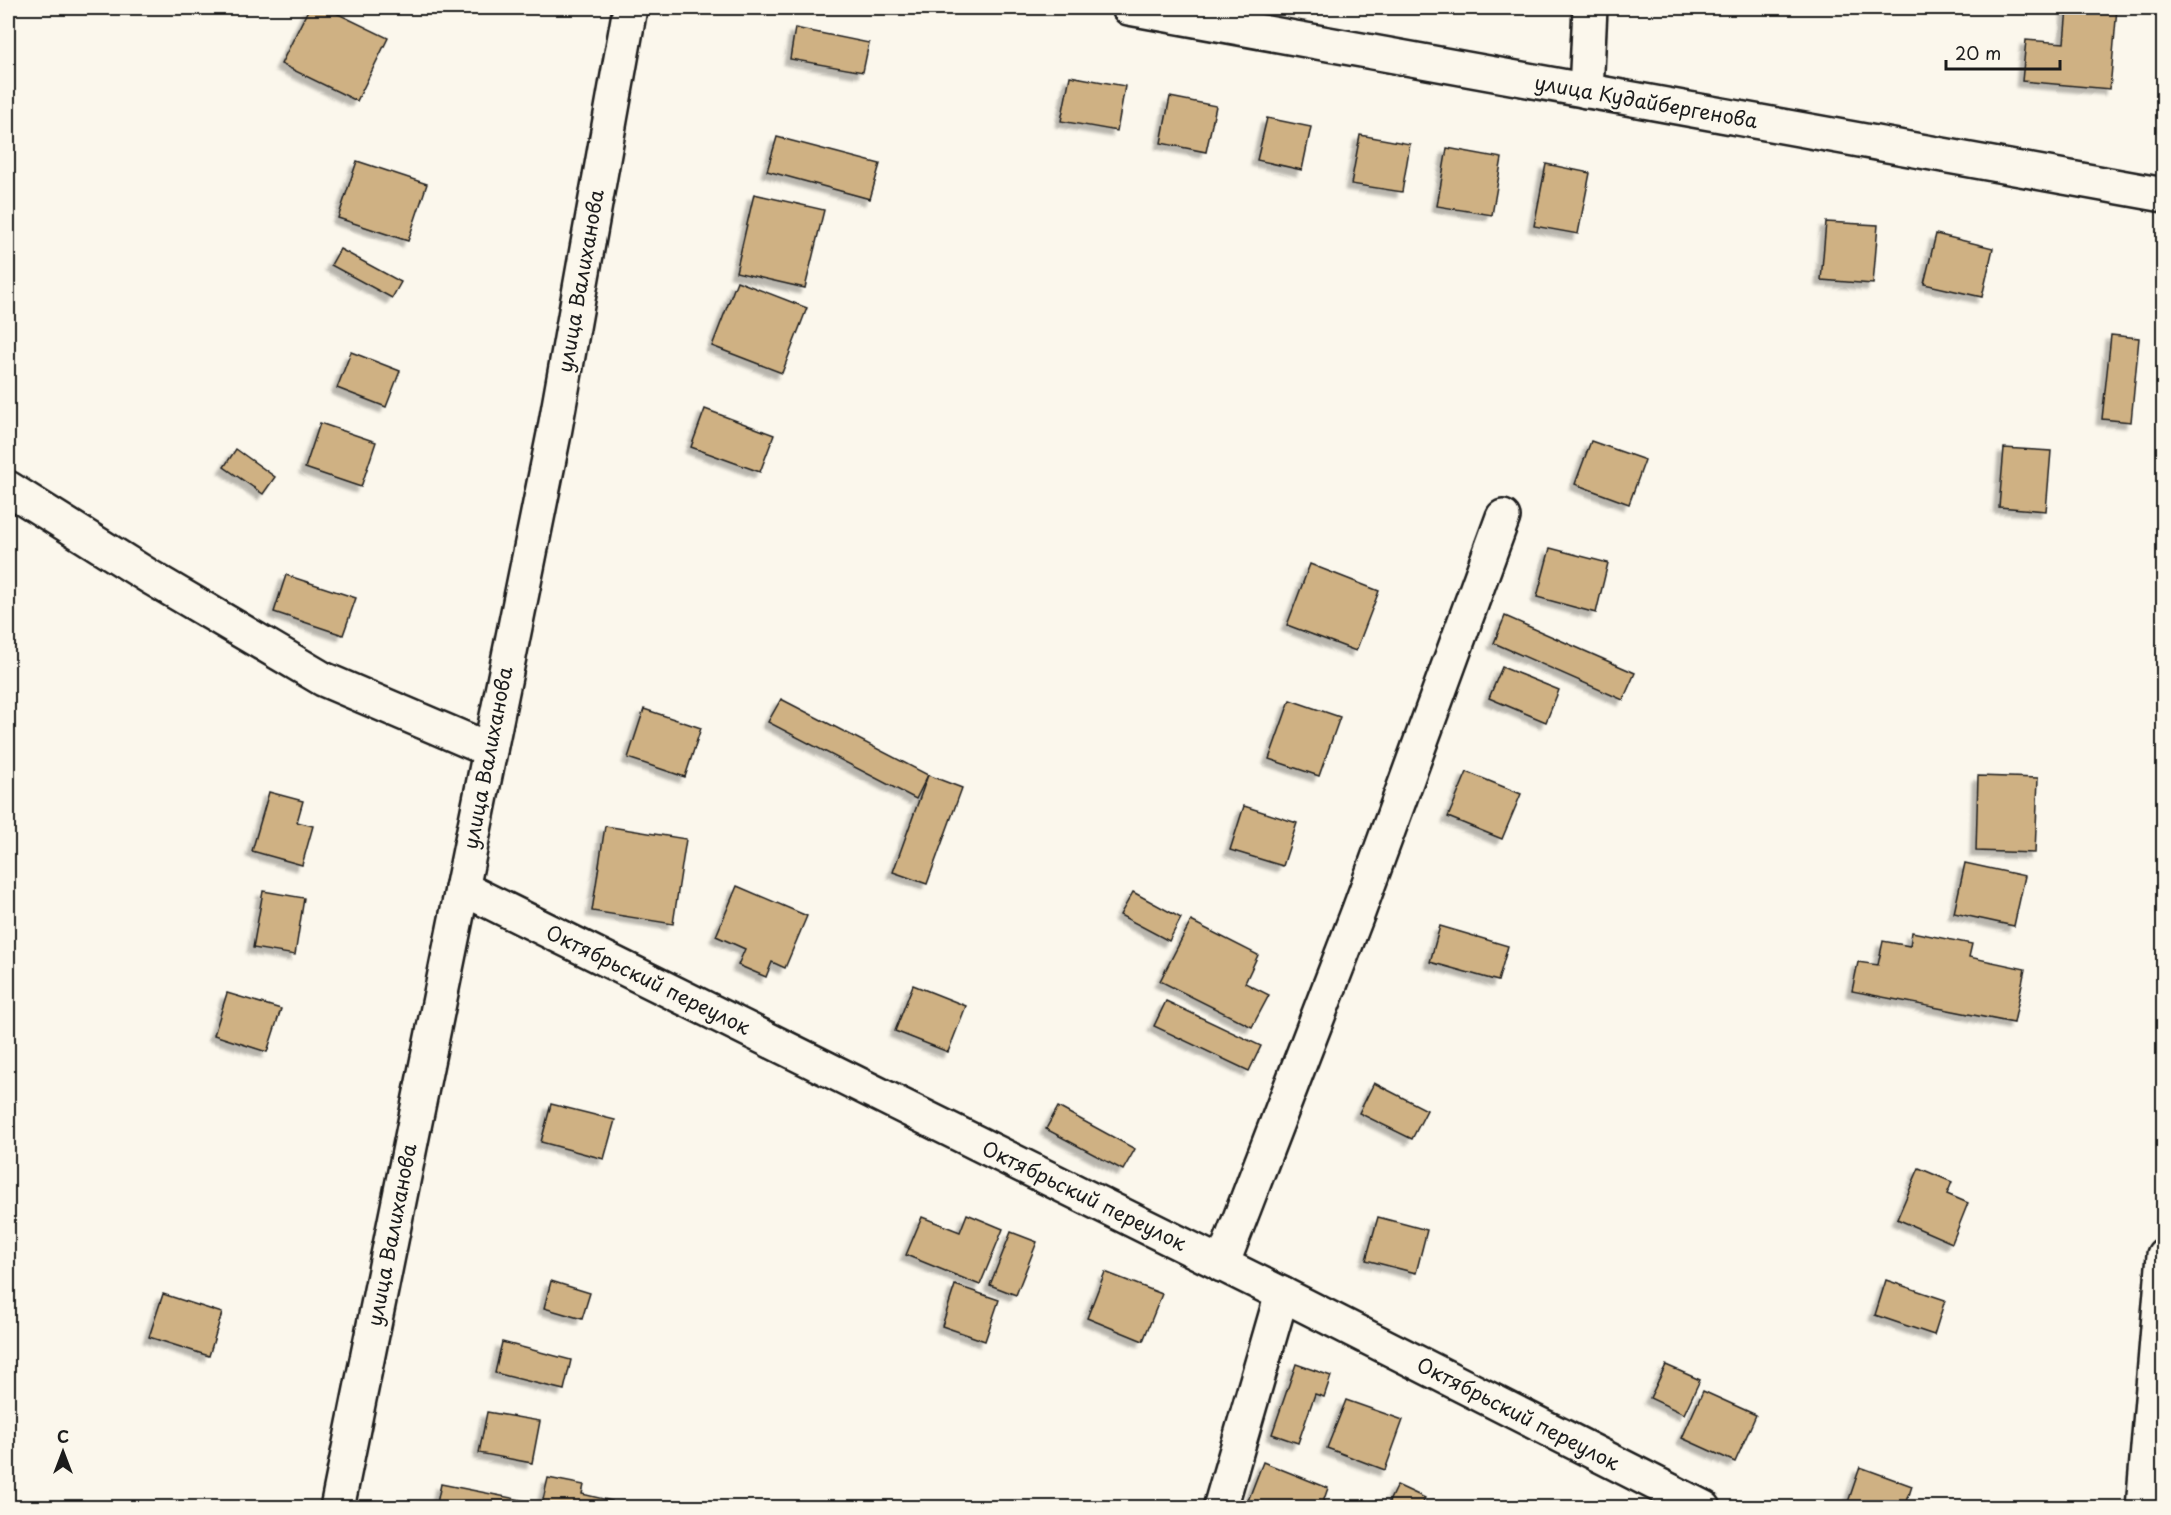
<svg xmlns="http://www.w3.org/2000/svg" width="2171" height="1515" viewBox="0 0 2171 1515" font-family="'Playpen Sans',sans-serif">
<style>
.building{fill:#cfb183;stroke:#1c1c1c;stroke-width:1.5;filter:url(#shadow)}
.lines{fill:none;stroke-linecap:round;stroke-linejoin:round}
.minor-casing{stroke:#1c1c1c;stroke-width:38}
.major-casing{stroke:#1c1c1c;stroke-width:38}
.minor{stroke:#fbf7ec;stroke-width:33}
.major{stroke:#fbf7ec;stroke-width:33}
.labels{text-anchor:middle;stroke-width:4.5;stroke-linejoin:round;paint-order:stroke}
.street-label{font-size:20px;fill:#1c1c1c;stroke:#fbf7ec}
</style>
<defs>
<filter id="shadow"><feDropShadow dx="-5.5" dy="5.5" stdDeviation="1.5" flood-color="#0004"/></filter>
</defs>
<rect width="100%" height="100%" fill="#fbf7ec"/>
<filter id="ink" filterUnits="userSpaceOnUse"><feTurbulence type="fractalNoise" baseFrequency=".0167" numOctaves="2"/><feDisplacementMap in="SourceGraphic" scale="12" xChannelSelector="R" yChannelSelector="G"/><feConvolveMatrix kernelMatrix="1 2 1 2 8 2 1 2 1" color-interpolation-filters="sRGB"/></filter>
<g filter="url(#ink)">
<!-- building -->
<g class="building">
<path d="M309,8H326L388,38L357,101L281,64Z"/>
<path d="M2067,8H2117L2110,89L2022,81L2026,40L2064,43Z"/>
<path d="M795,28L869,43L863,72L790,59Z"/>
<path d="M1070,76L1125,86L1117,131L1061,121Z"/>
<path d="M1170,97L1216,106L1206,152L1161,143Z"/>
<path d="M1267,118L1311,127L1302,170L1257,160Z"/>
<path d="M1360,135L1410,144L1402,192L1351,184Z"/>
<path d="M777,137L880,164L870,199L767,171Z"/>
<path d="M1447,148L1502,158L1492,215L1437,206Z"/>
<path d="M357,161L427,184L408,241L338,218Z"/>
<path d="M1546,164L1590,173L1578,234L1534,226Z"/>
<path d="M754,194L824,210L805,288L736,272Z"/>
<path d="M1826,222L1878,225L1873,284L1821,280Z"/>
<path d="M1936,234L1993,248L1982,297L1924,284Z"/>
<path d="M340,249L401,282L392,298L331,265Z"/>
<path d="M737,281L807,308L782,373L712,346Z"/>
<path d="M2111,335L2139,338L2131,422L2102,419Z"/>
<path d="M351,352L400,371L386,407L337,388Z"/>
<path d="M705,409L774,435L760,472L691,447Z"/>
<path d="M320,423L376,442L361,487L305,468Z"/>
<path d="M1591,441L1645,460L1629,504L1575,484Z"/>
<path d="M2004,448L2051,451L2046,511L1999,507Z"/>
<path d="M236,449L275,477L263,494L224,467Z"/>
<path d="M1550,548L1608,563L1596,613L1537,597Z"/>
<path d="M1310,564L1379,591L1356,651L1287,625Z"/>
<path d="M286,575L356,598L343,635L274,612Z"/>
<path d="M1505,616L1635,673L1623,700L1494,643Z"/>
<path d="M1502,667L1559,690L1546,722L1489,698Z"/>
<path d="M781,699L928,775L916,799L768,722Z"/>
<path d="M1290,700L1340,717L1319,776L1269,759Z"/>
<path d="M644,709L701,728L685,777L628,758Z"/>
<path d="M1467,772L1521,794L1502,839L1448,817Z"/>
<path d="M928,775L962,788L927,884L893,872Z"/>
<path d="M1978,776L2038,778L2035,853L1976,851Z"/>
<path d="M269,792L303,801L297,822L313,826L302,865L252,851Z"/>
<path d="M1244,806L1297,823L1283,866L1230,850Z"/>
<path d="M605,826L686,839L673,924L592,911Z"/>
<path d="M1965,863L2025,876L2014,926L1954,913Z"/>
<path d="M737,886L807,916L785,968L772,962L766,977L738,965L745,949L716,936Z"/>
<path d="M263,891L304,898L295,955L253,948Z"/>
<path d="M1133,892L1181,918L1169,941L1120,915Z"/>
<path d="M1191,921L1258,955L1245,983L1269,995L1252,1027L1160,981Z"/>
<path d="M1440,926L1508,946L1498,981L1430,962Z"/>
<path d="M1912,932L1972,944L1969,957L2025,969L2014,1023L1852,991L1858,962L1878,965L1883,941L1910,946Z"/>
<path d="M913,985L966,1006L948,1052L895,1031Z"/>
<path d="M227,993L281,1009L267,1052L214,1035Z"/>
<path d="M1166,1001L1261,1046L1249,1071L1154,1026Z"/>
<path d="M1374,1083L1427,1110L1412,1139L1359,1113Z"/>
<path d="M551,1104L615,1120L604,1159L541,1142Z"/>
<path d="M1058,1107L1135,1149L1123,1170L1046,1129Z"/>
<path d="M1919,1168L1952,1182L1947,1194L1968,1203L1952,1243L1897,1219Z"/>
<path d="M967,1214L1003,1229L980,1285L906,1255L922,1217L960,1232Z"/>
<path d="M1378,1217L1427,1230L1416,1273L1366,1260Z"/>
<path d="M1011,1232L1037,1242L1016,1295L990,1285Z"/>
<path d="M1105,1272L1162,1294L1143,1341L1087,1318Z"/>
<path d="M1886,1280L1945,1300L1934,1335L1875,1315Z"/>
<path d="M551,1281L590,1293L582,1319L544,1308Z"/>
<path d="M955,1285L999,1300L985,1341L942,1326Z"/>
<path d="M163,1294L222,1313L209,1356L149,1337Z"/>
<path d="M502,1342L571,1360L564,1390L495,1373Z"/>
<path d="M1296,1364L1331,1376L1324,1397L1315,1394L1298,1443L1272,1434Z"/>
<path d="M1666,1365L1700,1380L1684,1414L1650,1398Z"/>
<path d="M1703,1391L1756,1415L1735,1462L1682,1438Z"/>
<path d="M1346,1400L1403,1420L1385,1470L1327,1448Z"/>
<path d="M487,1412L540,1421L532,1463L479,1453Z"/>
<path d="M1263,1462L1328,1488L1321,1508H1250L1246,1506Z"/>
<path d="M1860,1467L1912,1486L1905,1508H1846Z"/>
<path d="M548,1478L584,1485L582,1494L612,1501L610,1508H560L542,1504Z"/>
<path d="M441,1484L542,1504L560,1508H436Z"/>
<path d="M1397,1485L1425,1498L1421,1508H1386Z"/>
</g>
<g class="lines">
<defs>
<g id="minor">
<path d="M1129,8L2164,195"/>
<path d="M1586,91L1590,8"/>
<path d="M8,488L150,577L323,679L490,750"/>
<path d="M462,888L1282,1294L1704,1508"/>
<path d="M1222,1265L1359,910L1503,517"/>
<path d="M1220,1508L1282,1294"/>
<path d="M2143,1508L2164,1255"/>
</g>
<path id="major" d="M337,1508L554,434L630,8"/>
</defs>
<!-- minor casing -->
<use href="#minor" class="minor-casing"/>
<!-- major casing -->
<use href="#major" class="major-casing"/>
<!-- minor -->
<use href="#minor" class="minor"/>
<!-- major -->
<use href="#major" class="major"/>
</g>
</g>
<g class="labels">
<!-- street labels -->
<g class="street-label">
<text transform="translate(1646 102) rotate(10)" y="7">улица Кудайбергенова</text>
<text transform="translate(581 281) rotate(-80)" y="7">улица Валиханова</text>
<text transform="translate(488 758) rotate(-79)" y="7">улица Валиханова</text>
<text transform="translate(648 980) rotate(26)" y="7">Октябрьский переулок</text>
<text transform="translate(1084 1196) rotate(26)" y="7">Октябрьский переулок</text>
<text transform="translate(392 1235) rotate(-79)" y="7">улица Валиханова</text>
<text transform="translate(1518 1414) rotate(27)" y="7">Октябрьский переулок</text>
</g>
</g>
<!-- margin -->
<rect width="2171" height="1515" fill="none" stroke="#fbf7ec" stroke-width="30"/>
<rect x="15" y="15" width="2141" height="1485" fill="none" stroke="#1c1c1c" stroke-width="2" filter="url(#ink)"/>
<!-- north arrow -->
<g transform="translate(63 1452)" stroke="#fbf7ec" stroke-width="4.5" paint-order="stroke">
<path d="M0-4.5L10 22L0 15L-10 22Z" fill="#1c1c1c"/>
<text y="-9" font-size="16" font-weight="bold" text-anchor="middle" fill="#1c1c1c">С</text>
</g>
<!-- scale -->
<path d="M1946 60v9h114v-9" fill="none" stroke="#1c1c1c" stroke-width="3"/>
<text x="1955" y="60" font-size="18" fill="#1c1c1c" stroke="#fbf7ec" stroke-width="4.5" paint-order="stroke">20 m</text>
</svg>
